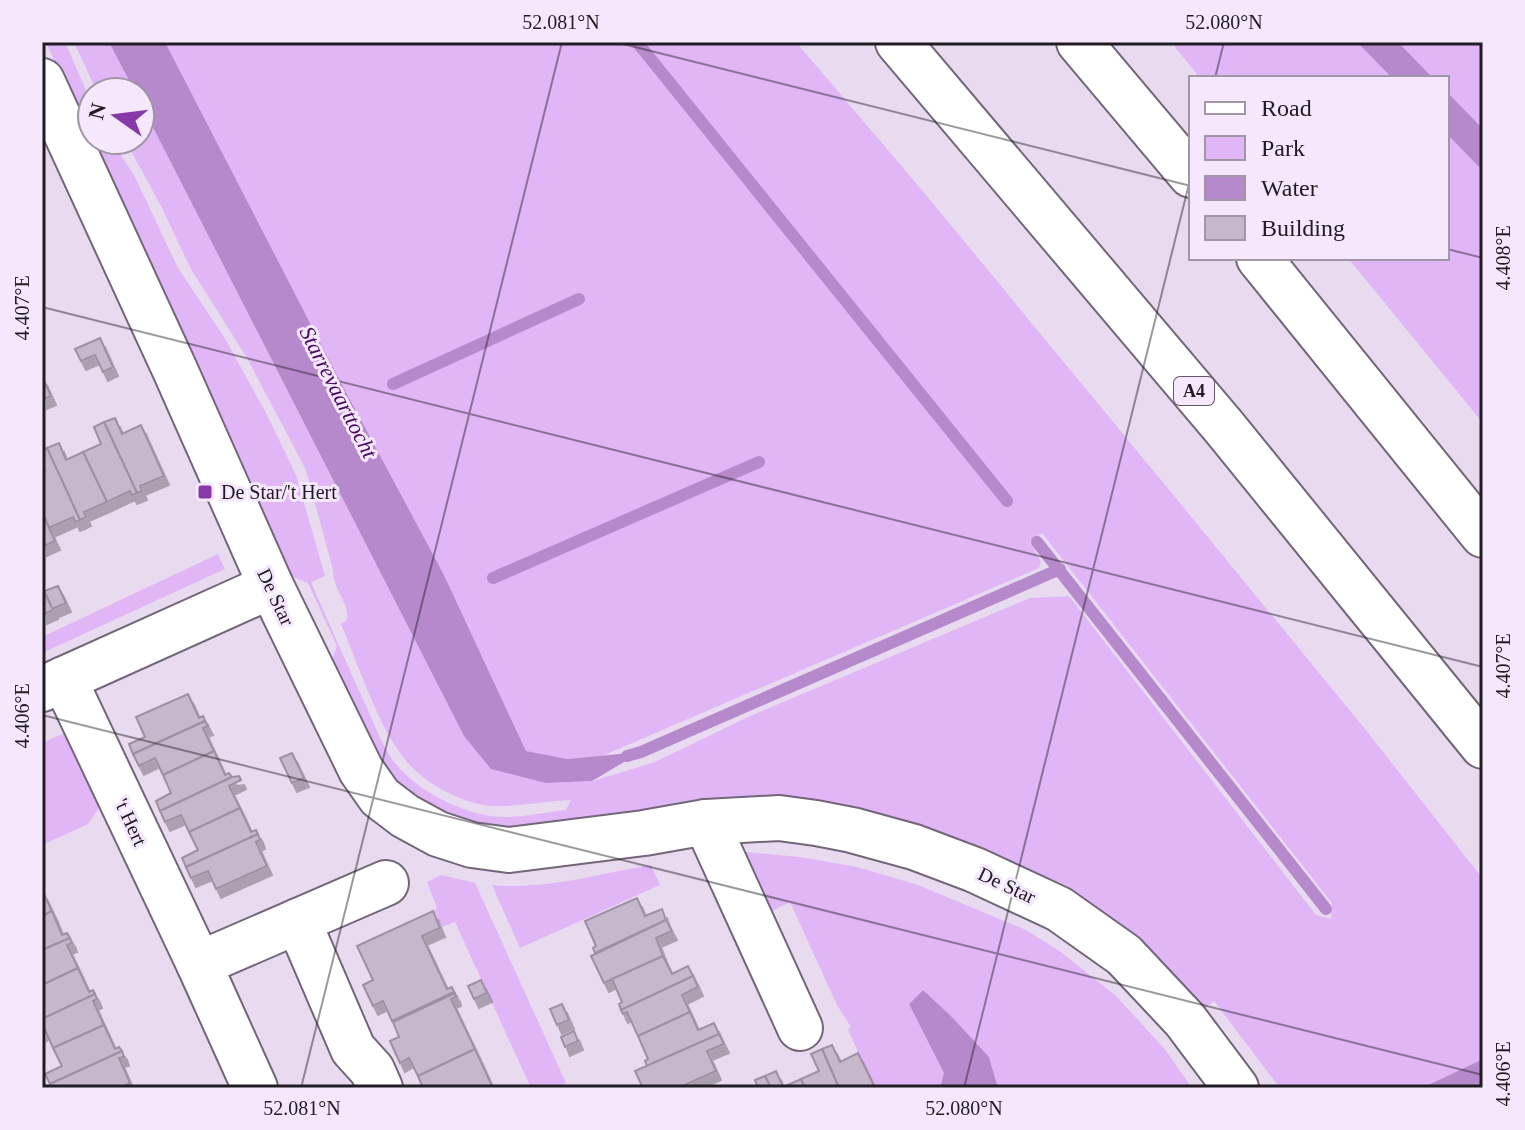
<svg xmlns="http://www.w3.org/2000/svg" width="1525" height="1130" viewBox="0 0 1525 1130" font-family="'Times New Roman',serif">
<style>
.green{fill:#e0b6f6}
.water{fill:#b688cc}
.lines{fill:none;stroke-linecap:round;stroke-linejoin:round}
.stream{stroke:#b688cc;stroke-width:12}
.building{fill:#c5b8cc;stroke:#9d90a3;stroke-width:2;filter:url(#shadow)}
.minor-casing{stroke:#726678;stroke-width:48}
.highway-casing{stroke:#726678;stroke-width:48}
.minor{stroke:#fff;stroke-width:44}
.highway{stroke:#fff;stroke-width:44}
.ticks{fill:none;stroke:#211c23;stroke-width:2;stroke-opacity:0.45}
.poi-dot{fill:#8738a9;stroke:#f5e7fc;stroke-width:3}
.labels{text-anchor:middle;stroke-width:6;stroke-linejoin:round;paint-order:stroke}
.shield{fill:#f5e7fc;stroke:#615964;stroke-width:2}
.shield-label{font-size:18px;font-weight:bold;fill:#211c23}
.poi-label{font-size:20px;fill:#211c23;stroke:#f5e7fc;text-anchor:start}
.street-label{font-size:20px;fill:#211c23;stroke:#f5e7fc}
.water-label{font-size:22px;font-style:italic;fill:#480a5f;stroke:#f5e7fc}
.neatline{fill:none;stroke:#211c23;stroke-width:3}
.ticks-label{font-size:20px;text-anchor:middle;fill:#211c23}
</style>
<defs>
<filter id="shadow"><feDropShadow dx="5" dy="9" stdDeviation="0" flood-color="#0004"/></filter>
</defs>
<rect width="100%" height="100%" fill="#e8daef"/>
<!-- green -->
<g class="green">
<path d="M46,42H65L92,104V140H111L134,175L178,268L224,337L265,411L296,475L325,576L311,582C329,623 347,665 366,706C374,722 380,741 390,756C411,789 465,817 505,817C525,817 547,812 566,810L571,800C545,801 519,807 492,806C461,804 422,782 403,757C377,723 358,664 341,624L347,620C350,603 333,591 333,570L306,470L247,358L191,269L161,206L125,140H140V102L464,736L546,783L593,781L655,762L748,717L1030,598L1069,596L1316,915L1331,919L1332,903L1042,533L1030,542L1041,562L1039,568L602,756L567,759L526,751L443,573L340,381L165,42H796L921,189L1175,497L1369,734L1483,879V1059L1422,1088H1280L1214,1001L1204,1009L1140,944L1066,885L916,824L839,805L761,796L678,805L503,830L453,819L403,791L384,770L330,665L337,646L308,583L290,576Z"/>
<path d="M74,42H109L135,92H97Z"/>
<path d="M1171,42H1357L1392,78H1200Z"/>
<path d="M1398,42H1483V129L1447,92V78H1433Z"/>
<path d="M1447,134L1483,171V423L1348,258H1447Z"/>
<path d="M218,554L225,569L42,653V637Z"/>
<path d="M74,729L108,804L98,809L88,824L42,845V743Z"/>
<path d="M745,852L800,857L857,867L918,885L1026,930L1061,952L1115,995L1164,1048L1192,1088H998L989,1057L952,1017L923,990L909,1004L944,1073L940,1088H874L848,1029L851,1027L837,1005L790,902L764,915L740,858Z"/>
<path d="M651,865L660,885L520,948L492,885C544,890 599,874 651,865Z"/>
<path d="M441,875L475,883L566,1083L554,1088H531L455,922L442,927L434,911L437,908L427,882Z"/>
</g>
<!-- water -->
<g class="water">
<path d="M109,42H165L340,381L443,573L526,751L567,759L641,752L592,781L546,783L491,769L464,736L140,102V92H135Z"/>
<path d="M1357,42H1398L1433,78H1392Z"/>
<path d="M1447,92L1483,129V171L1447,134Z"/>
<path d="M923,990L952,1017L989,1057L998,1088H940L944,1073L909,1004Z"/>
<path d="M1483,1059V1088H1422Z"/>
</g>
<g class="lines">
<!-- stream -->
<g class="stream">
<path d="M637,42L1007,501"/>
<path d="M393,384L579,299"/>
<path d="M1037,542L1326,909"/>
<path d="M493,578L759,462"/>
<path d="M627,756L641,752L1060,569"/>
</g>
</g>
<!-- building -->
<g class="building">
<path d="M100,338L113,367L103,372L95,355L81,361L75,349Z"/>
<path d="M42,376L51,396L42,400Z"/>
<path d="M115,418L122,434L141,425L164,476L140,486L142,491L137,493L104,422Z"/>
<path d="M104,422L137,493L132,495L130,491L107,502L83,452L101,444L94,427Z"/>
<path d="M59,443L66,460L83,452L107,502L84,512L86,517L80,520L47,448Z"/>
<path d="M47,448L80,520L75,522L73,517L49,528L42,512V471L45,470L42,464V451Z"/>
<path d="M42,512L55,541L42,547Z"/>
<path d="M58,586L66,603L52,609L44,591Z"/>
<path d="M44,591L53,610L42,615V592Z"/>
<path d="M188,694L199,718L203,716L205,721L133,754L129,744L145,737L136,717Z"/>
<path d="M205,721L208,726L203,728L214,751L163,775L155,758L139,766L133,754Z"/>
<path d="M214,751L225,775L229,773L232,777L160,811L156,801L171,793L163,775Z"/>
<path d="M292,753L304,778L292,783L280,758Z"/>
<path d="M239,776L241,780L229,786L240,808L189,832L181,815L165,822L160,811L232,777Z"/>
<path d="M240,808L251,832L256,830L258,834L186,867L182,858L198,850L189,832Z"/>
<path d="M258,834L260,840L256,842L267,866L216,889L208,871L191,878L186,867Z"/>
<path d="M42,890L52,911L42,916Z"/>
<path d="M637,898L645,916L662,909L666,920L595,953L593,948L596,946L585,921Z"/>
<path d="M52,911L62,935L67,933L70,938L42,950V916Z"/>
<path d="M433,911L440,928L422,936L447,989L452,987L454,992L392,1021L383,1001L373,1006L363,985L373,980L357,946Z"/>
<path d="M666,920L672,931L656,938L663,956L604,983L591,956Z"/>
<path d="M70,938L72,943L67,945L78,968L42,985V950Z"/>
<path d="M663,956L672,974L688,966L693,976L621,1010L619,1004L622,1002L612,979Z"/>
<path d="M78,968L89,992L93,990L95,994L42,1019V985Z"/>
<path d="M693,976L698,987L682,995L690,1012L638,1036L627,1012L623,1014L621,1010Z"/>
<path d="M481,980L487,993L474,999L468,986Z"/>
<path d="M455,993L456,997L451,999L475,1049L418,1076L409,1058L400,1063L390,1041L399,1037L393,1022Z"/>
<path d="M95,994L97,999L93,1001L104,1025L53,1048L45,1030L42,1032V1019Z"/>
<path d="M562,1004L569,1020L557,1025L550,1009Z"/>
<path d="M690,1012L698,1030L714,1023L719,1034L647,1066L645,1061L648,1059L638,1036Z"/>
<path d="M104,1025L115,1049L119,1047L122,1051L50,1084L45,1074L62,1066L53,1048Z"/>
<path d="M574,1031L578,1041L565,1047L561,1037Z"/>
<path d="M719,1034L724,1044L707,1051L716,1071L678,1088H643L635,1071Z"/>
<path d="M832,1045L840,1062L858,1053L875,1088H839L822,1049Z"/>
<path d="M475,1049L493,1088H423L418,1076Z"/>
<path d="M822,1049L839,1088H805L801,1079L819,1071L811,1054Z"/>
<path d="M122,1051L124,1057L119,1058L130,1083L119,1088H51L50,1084Z"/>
<path d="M776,1071L783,1087L801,1079L805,1088H771L765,1076Z"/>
<path d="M765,1076L771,1088H758L755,1080Z"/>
</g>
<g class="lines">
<defs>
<g id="minor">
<path d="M42,81L175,370L271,586L361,770L380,797L405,816L438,834L472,845L509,850L644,833L706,822L779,818L816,823L852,830L914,847L975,870L1059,909L1124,955L1185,1020L1236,1088"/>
<path d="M64,679L199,964L386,883"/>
<path d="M42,689L271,586"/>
<path d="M706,822L800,1028"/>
<path d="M298,921L353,1049L372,1070L380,1088"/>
<path d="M199,964L255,1088"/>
</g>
<g id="highway">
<path d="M898,42L1224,427L1483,746"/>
<path d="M1079,42L1191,175"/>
<path d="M1259,258L1483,535"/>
</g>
</defs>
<!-- minor casing -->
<use href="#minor" class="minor-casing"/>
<!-- highway casing -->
<use href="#highway" class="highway-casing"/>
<!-- minor -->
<use href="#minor" class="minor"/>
<!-- highway -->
<use href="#highway" class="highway"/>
</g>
<!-- ticks -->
<path class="ticks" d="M615,42L1191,186M1215,78L1224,42M1447,249L1483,258M42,307L1483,667M42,715L1483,1075M301,1088L562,42M964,1088L1191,176"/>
<!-- markers -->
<rect class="poi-dot" x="197" y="484" width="16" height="16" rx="4"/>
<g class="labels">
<!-- shield labels -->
<rect class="shield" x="1174" y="377" width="40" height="28" rx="6"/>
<g class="shield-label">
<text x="1194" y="397">A4</text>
</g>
<!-- poi labels -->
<g class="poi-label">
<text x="221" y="499">De Star/'t Hert</text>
</g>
<!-- street labels -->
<g class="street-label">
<text transform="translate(276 597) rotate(65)" y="7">De Star</text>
<text transform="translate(131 822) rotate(65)" y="7">'t Hert</text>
<text transform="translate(1007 885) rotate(25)" y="7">De Star</text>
</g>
<!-- water labels -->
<g class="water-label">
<text transform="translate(339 392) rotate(63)" y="8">Starrevaarttocht</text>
</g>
</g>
<!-- border -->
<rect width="1525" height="1130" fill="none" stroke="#f5e7fc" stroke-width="88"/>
<!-- legend -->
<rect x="1189" y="76" width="260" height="184" fill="#f5e7fc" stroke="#a096a5" stroke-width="2"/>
<rect x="1205" y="102" width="40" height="12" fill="#ffffff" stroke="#a096a5" stroke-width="2"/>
<text x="1261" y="116" font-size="24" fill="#211c23">Road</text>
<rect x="1205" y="136" width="40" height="24" fill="#e0b6f6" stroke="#a096a5" stroke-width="2"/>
<text x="1261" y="156" font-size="24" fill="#211c23">Park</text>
<rect x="1205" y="176" width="40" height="24" fill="#b688cc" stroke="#a096a5" stroke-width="2"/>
<text x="1261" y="196" font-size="24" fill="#211c23">Water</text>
<rect x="1205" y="216" width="40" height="24" fill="#c5b8cc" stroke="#a096a5" stroke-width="2"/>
<text x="1261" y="236" font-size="24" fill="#211c23">Building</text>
<!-- north arrow -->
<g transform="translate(116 116) rotate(284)"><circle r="38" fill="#f5e7fc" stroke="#a096a5" stroke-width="2"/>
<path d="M0-6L14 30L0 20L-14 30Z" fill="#8738a9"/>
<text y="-12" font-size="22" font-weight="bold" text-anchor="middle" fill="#211c23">N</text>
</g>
<rect x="44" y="44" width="1437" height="1042" class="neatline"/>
<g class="ticks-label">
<text x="561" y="29">52.081°N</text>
<text x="1224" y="29">52.080°N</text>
<text transform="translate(1503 258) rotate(-90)" y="7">4.408°E</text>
<text transform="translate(22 308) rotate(-90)" y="7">4.407°E</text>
<text transform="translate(1503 666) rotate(-90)" y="7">4.407°E</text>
<text transform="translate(22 716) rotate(-90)" y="7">4.406°E</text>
<text transform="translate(1503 1074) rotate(-90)" y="7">4.406°E</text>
<text x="302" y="1115">52.081°N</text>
<text x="964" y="1115">52.080°N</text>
</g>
</svg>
